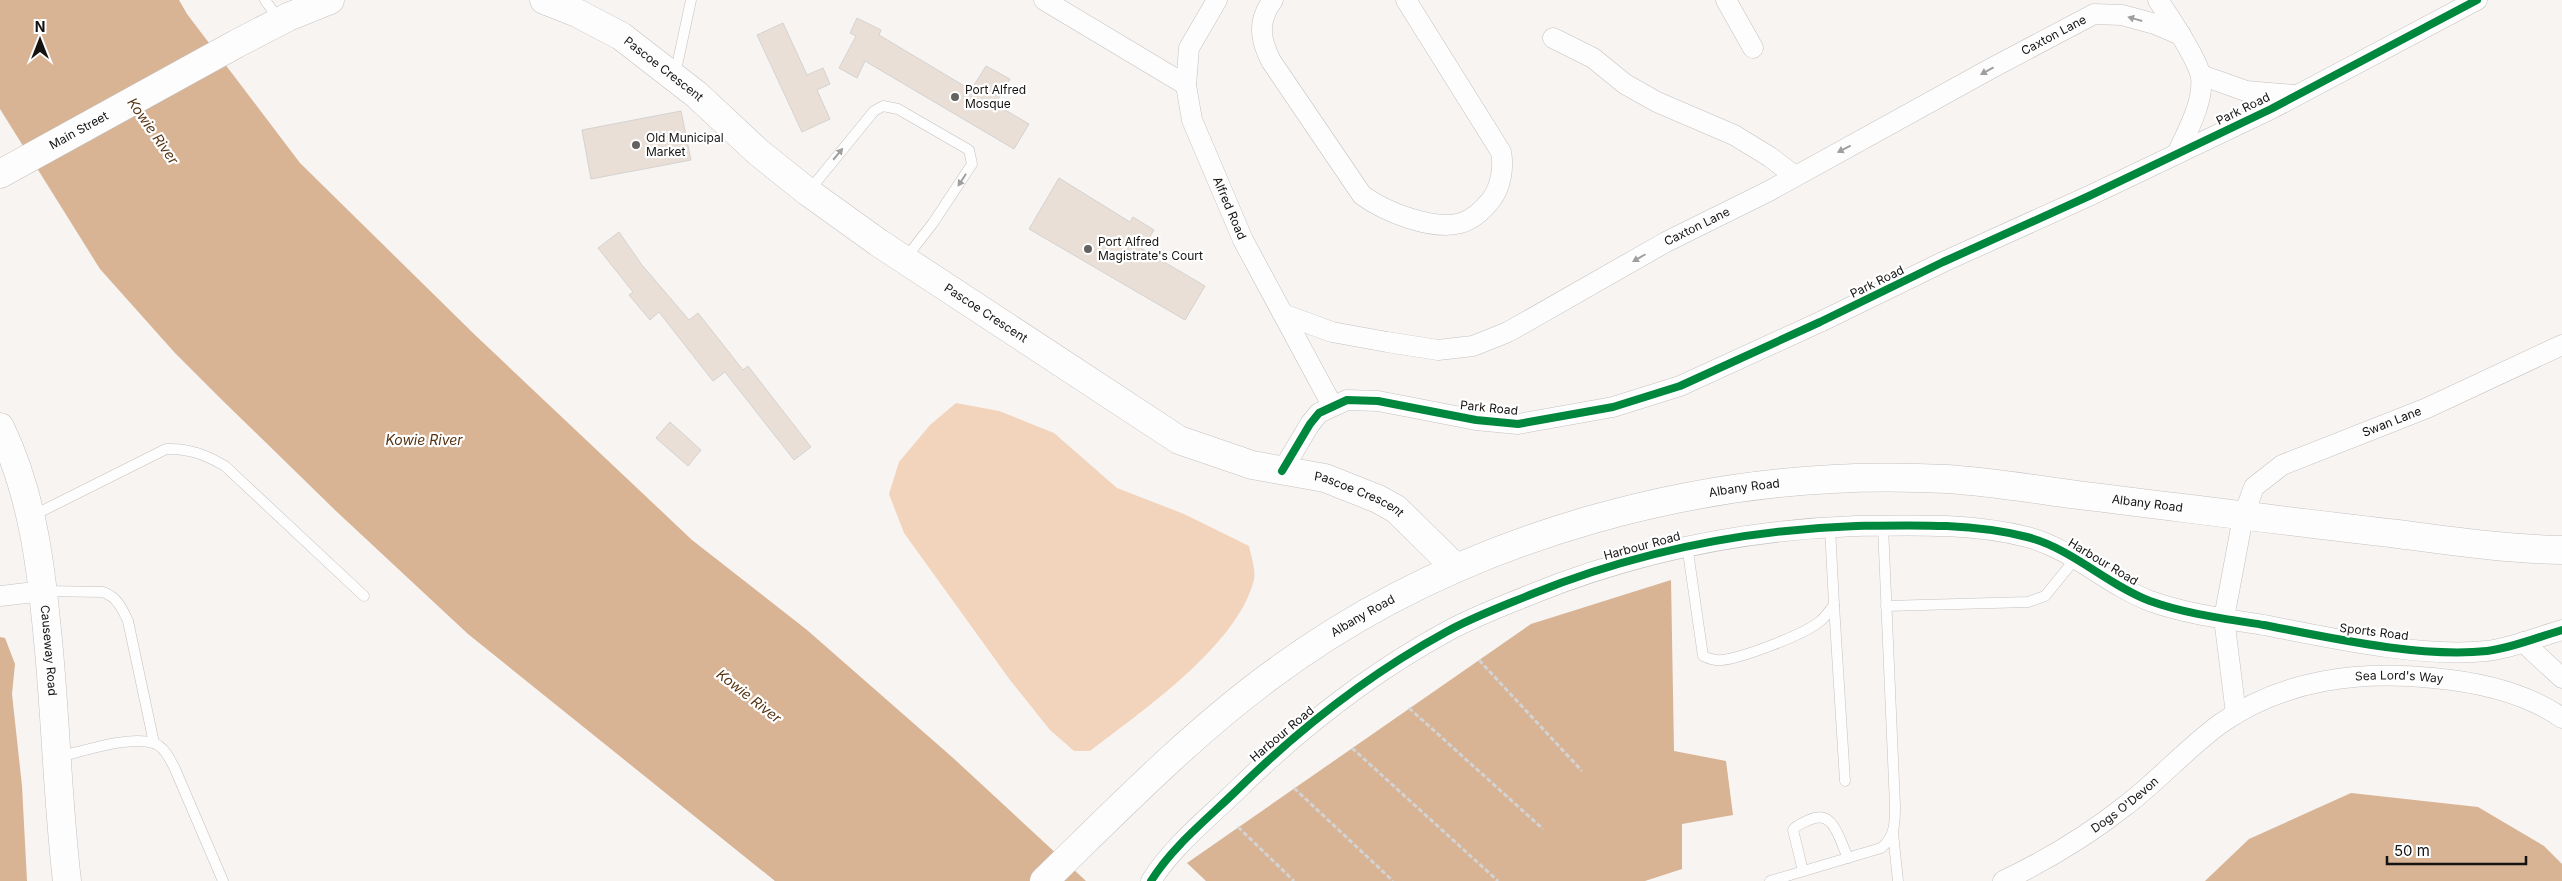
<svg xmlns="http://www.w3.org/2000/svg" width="2562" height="881" viewBox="0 0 2562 881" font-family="Inter,sans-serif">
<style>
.green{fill:#f2d4bc}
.water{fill:#d8b394}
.building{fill:#e9dfd7;stroke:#d4d2d0}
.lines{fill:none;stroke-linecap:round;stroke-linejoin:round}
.lane-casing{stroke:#c4c2c0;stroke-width:11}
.street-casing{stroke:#c4c2c0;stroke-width:21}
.secondary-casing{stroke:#c4c2c0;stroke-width:29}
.primary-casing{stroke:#c4c2c0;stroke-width:29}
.path{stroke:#d3d3d3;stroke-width:3;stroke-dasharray:5 2.5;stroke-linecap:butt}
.lane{stroke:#fefdfd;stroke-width:10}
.street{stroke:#fefdfd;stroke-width:20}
.secondary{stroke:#fefdfd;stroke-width:28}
.primary{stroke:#fefdfd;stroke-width:28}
.cycleway-casing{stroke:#fff;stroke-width:11}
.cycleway{stroke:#00873e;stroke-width:8}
.oneway{fill:#a09f9f}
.poi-dot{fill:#636260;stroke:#fff;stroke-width:2}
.labels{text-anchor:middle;stroke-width:4.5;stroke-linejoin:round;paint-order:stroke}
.street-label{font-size:12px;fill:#141312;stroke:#fff}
.poi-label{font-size:12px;fill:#141312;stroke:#fff;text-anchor:start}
.water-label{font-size:14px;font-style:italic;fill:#563311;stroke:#fff}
</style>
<rect width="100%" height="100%" fill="#f7f4f2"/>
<!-- green -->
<path class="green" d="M956,403L999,411L1054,433L1117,488L1184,514L1249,546C1251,556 1256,570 1254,580C1237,646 1142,711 1090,751H1074L1050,730L1010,680L904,533L889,494L899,462L930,425Z"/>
<!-- water -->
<g class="water">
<path d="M0,0H179L187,14L300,163L474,334L692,540L807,630L952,757L1086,881H775L468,634L336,511L220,398L175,353L100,269L0,109Z"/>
<path d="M1671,580L1674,751L1726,761L1733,815L1682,824V869L1645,881H1206L1187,863L1531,624Z"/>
<path d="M0,637L5,638L15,664L12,694L22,786L27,881H0Z"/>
<path d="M2351,793L2478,807L2544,846L2562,864V881H2205L2249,839Z"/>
</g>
<!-- building -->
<g class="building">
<path d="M857,18L881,30L879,35L971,90L986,66L1010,79L995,104L1029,124L1014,149L865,61L857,78L839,68L856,36L850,33Z"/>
<path d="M783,23L807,75L823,68L830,84L817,90L830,119L802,132L757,35Z"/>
<path d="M681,111L691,160L591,179L582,130Z"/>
<path d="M1059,178L1130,222L1133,217L1154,230L1142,249L1205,286L1185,320L1029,229Z"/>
<path d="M619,232L642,265L689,320L698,313L743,370L748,366L811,447L794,460L725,372L713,381L659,312L650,320L629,295L633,292L598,248Z"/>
<path d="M670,422L701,450L688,466L656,438Z"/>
</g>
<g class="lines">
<defs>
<g id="lane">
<path d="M265,0L280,21"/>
<path d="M675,75L691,0"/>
<path d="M808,192L874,111L883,106L898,109L969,150L972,164L933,223L905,259"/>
<path d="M32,516L166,449C189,448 206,455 225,466L364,596"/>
<path d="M1687,545L1703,656C1710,659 1715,661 1722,660C1742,658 1803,635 1819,622C1825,618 1829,611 1834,605L1830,527"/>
<path d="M44,591L103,592C117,597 122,608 128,621L154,743"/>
<path d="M1834,605L1845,781"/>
<path d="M1886,606L2028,602L2045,596L2076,558"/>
<path d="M57,757C82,752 129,735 153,743C164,746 170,759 175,769L223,881"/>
<path d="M1893,833L1898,881"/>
<path d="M1803,871L1793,830C1797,824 1803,823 1809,820C1834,808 1839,839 1848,858"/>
<path d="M1770,881L1881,848C1895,837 1895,823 1895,806L1883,526"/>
</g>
<g id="street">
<path d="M1044,0L1186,85"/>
<path id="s1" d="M1217,0L1189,48L1186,85L1192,120L1243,240L1332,405"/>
<path d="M1273,0C1257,21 1260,39 1271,61L1362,195C1385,212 1433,231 1461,223C1474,219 1483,210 1491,200C1501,187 1504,167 1501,152L1406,0"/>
<path d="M1726,0L1753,48"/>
<path d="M2158,0C2169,16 2198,60 2201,77C2204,102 2187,132 2177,154"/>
<path d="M1553,38L1593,58L1625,84L1657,102L1734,135L1770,157L1795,176"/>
<path d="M2201,75L2246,91L2295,95"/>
<path id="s2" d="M1283,314L1332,332L1387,342L1438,350L1473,346L1508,332L1666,242L1769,191L1990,69L2094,14L2122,15L2155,24L2181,35"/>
<path d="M1282,471L1310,424L1319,413L1347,400L1378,401L1476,420L1518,424L1613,407L1680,386L1820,322L1943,262L2089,196L2271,109L2477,0"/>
<path d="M0,596L44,591"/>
<path d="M2523,642L2562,678"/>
<path id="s3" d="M2236,714L2224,618L2243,517L2254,487L2282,465L2427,408L2562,345"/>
<path d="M1151,881C1172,847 1207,819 1236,791C1299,729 1369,674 1446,632C1473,617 1503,606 1532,594C1636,552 1743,530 1856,526C1912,525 1972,523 2027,537C2073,549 2106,584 2150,601C2186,614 2226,619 2264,625C2331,638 2420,658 2487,651C2512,648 2538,637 2562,630"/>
<path id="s4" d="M2003,881C2047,860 2087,836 2125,806C2158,781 2186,749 2220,724C2282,680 2359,670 2433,678C2478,682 2525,692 2562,718"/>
</g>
<g id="secondary">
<path id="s5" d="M544,0L577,13L621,36L697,95L758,152L808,192L879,243L1179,440L1252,465L1325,478L1378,499L1396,509L1456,568"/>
<path id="s6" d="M0,174L236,44L288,17L330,0"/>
<path id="s7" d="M0,427C34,497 42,574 49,651C56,728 58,805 67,881"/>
</g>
<g id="primary">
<path id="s8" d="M1044,881C1117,810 1189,736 1270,676C1459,535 1712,466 1947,479C1991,482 2034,489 2078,495C2185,508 2291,522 2398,534C2452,541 2507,549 2562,550"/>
</g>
</defs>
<!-- lane casing -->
<use href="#lane" class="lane-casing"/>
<!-- street casing -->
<use href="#street" class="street-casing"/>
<!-- secondary casing -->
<use href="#secondary" class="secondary-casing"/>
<!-- primary casing -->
<use href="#primary" class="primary-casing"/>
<!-- path -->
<g class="path">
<path d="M1479,660L1582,771"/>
<path d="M1409,708L1543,829"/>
<path d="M1352,748L1498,881"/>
<path d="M1294,788L1393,881"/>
<path d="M1238,827L1294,881"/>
</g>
<!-- lane -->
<use href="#lane" class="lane"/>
<!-- street -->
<use href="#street" class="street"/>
<!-- secondary -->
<use href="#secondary" class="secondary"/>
<!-- primary -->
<use href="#primary" class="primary"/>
<defs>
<g id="cycleway">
<path d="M1282,471L1310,424L1319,413L1347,400L1378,401L1476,420L1518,424L1613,407L1680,386L1820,322L1943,262L2089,196L2271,109L2477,0"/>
<path d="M1151,881C1172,847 1207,819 1236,791C1299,729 1369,674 1446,632C1473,617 1503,606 1532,594C1636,552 1743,530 1856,526C1912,525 1972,523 2027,537C2073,549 2106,584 2150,601C2186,614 2226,619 2264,625C2331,638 2420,658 2487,651C2512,648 2538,637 2562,630"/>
</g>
</defs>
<!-- cycleway casing -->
<use href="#cycleway" class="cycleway-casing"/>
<!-- cycleway -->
<use href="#cycleway" class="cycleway"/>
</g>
<!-- one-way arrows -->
<defs><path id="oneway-solid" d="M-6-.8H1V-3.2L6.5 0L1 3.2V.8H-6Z" transform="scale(1.25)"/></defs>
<g class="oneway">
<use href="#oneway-solid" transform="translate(2135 19) rotate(-164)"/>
<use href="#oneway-solid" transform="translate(1987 71) rotate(151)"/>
<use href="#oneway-solid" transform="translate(1844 149) rotate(153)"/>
<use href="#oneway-solid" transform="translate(838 154) rotate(-50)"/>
<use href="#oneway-solid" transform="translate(962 180) rotate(123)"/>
<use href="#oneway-solid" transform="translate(1639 258) rotate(150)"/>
</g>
<!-- markers -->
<g class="poi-dot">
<circle cx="955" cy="97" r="5"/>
<circle cx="636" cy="145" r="5"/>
<circle cx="1088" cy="249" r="5"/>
</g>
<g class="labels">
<!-- street labels -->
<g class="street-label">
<text dy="4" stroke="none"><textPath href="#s2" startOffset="854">Caxton Lane</textPath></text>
<text dy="4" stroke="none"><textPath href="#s5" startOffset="139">Pascoe Crescent</textPath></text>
<text transform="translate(2243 109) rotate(-26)" y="4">Park Road</text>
<text dy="4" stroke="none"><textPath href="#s6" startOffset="90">Main Street</textPath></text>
<text dy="4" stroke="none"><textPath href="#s1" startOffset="224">Alfred Road</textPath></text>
<text dy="4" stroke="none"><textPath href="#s2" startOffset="449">Caxton Lane</textPath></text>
<text transform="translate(1877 282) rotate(-26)" y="4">Park Road</text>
<text dy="4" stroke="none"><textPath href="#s5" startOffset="544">Pascoe Crescent</textPath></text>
<text transform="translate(1489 408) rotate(6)" y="4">Park Road</text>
<text dy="4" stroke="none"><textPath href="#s3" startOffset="385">Swan Lane</textPath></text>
<text dy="4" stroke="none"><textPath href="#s8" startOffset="821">Albany Road</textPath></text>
<text dy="4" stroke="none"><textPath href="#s5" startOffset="964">Pascoe Crescent</textPath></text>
<text dy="4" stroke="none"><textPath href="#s8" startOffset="1226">Albany Road</textPath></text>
<text transform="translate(1642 546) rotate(-15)" y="4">Harbour Road</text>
<text transform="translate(2103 562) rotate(31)" y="4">Harbour Road</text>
<text dy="4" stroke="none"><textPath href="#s8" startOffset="416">Albany Road</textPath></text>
<text transform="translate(2374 632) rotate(7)" y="4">Sports Road</text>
<text dy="4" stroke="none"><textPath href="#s7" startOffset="230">Causeway Road</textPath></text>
<text dy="4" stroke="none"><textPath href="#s4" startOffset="458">Sea Lord's Way</textPath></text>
<text transform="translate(1282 734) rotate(-40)" y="4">Harbour Road</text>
<text dy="4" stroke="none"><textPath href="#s4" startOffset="144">Dogs O'Devon</textPath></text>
</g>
<!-- poi labels -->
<g class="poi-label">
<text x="965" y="94">Port Alfred<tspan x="965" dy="14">Mosque</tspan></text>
<text x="646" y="142">Old Municipal<tspan x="646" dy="14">Market</tspan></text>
<text x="1098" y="246">Port Alfred<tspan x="1098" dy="14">Magistrate's Court</tspan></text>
</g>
<!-- water labels -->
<g class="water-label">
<text transform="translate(153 131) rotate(55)" y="5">Kowie River</text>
<text x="424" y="445">Kowie River</text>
<text transform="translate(749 696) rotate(38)" y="5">Kowie River</text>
</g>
</g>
<!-- north arrow -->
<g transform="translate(40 40)" stroke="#ffffff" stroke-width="4" paint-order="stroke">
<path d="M0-4L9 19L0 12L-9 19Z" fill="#141312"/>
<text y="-8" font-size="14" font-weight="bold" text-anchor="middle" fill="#141312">N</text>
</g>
<!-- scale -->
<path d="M2387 856v8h139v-8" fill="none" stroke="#141312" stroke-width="2.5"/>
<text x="2394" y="856" font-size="15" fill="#141312" stroke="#ffffff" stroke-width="4" paint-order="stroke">50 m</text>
</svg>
